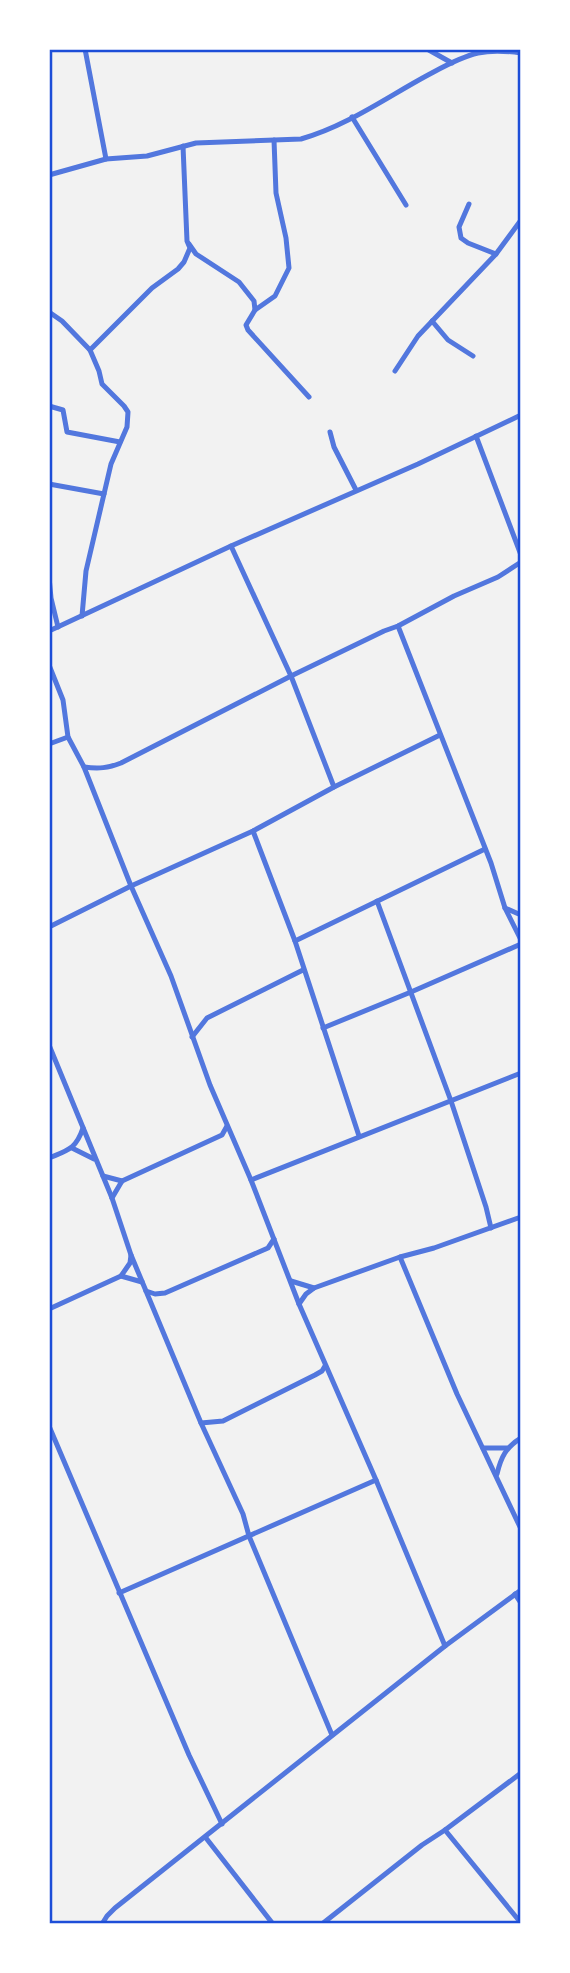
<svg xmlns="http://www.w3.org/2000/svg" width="570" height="1973" viewBox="0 0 570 1973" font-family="Jost,sans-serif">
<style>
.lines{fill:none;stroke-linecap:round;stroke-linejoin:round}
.minor{stroke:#5277de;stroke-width:5}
.neatline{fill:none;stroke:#1d4ed8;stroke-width:2.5}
</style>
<rect width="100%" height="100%" fill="#f2f2f2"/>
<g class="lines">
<!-- minor -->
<g class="minor">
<path d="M85,49L106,159"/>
<path d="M427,49L452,63"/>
<path d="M352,117L406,205"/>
<path d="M49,175L106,159L147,156L196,143L301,139C347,126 387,97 428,75C443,67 460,57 478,53C492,50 507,51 521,53"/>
<path d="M469,204L459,227L461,238L468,243L496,254"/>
<path d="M189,244L196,254L239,282L254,301L255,310L246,325L248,330L309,397"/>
<path d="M255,310L275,296L289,268L286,238L276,193L274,140"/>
<path d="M49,312L62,321L90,350L99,371L102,384L124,406L128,412L127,427L111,464L86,571L82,616"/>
<path d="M432,321L448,340L473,356"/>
<path d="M90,350L152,288L178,269L184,262L190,248L187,241L183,146"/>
<path d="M395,371L418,336L496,254L521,220"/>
<path d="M49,406L63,410L67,432L120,442"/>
<path d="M330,432L334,447L356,490"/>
<path d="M476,436L521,555"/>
<path d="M49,484L104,494"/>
<path d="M231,546L291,676L334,787"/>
<path d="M49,577L51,598L58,627"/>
<path d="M398,626L491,863L505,908L521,940"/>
<path d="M49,631L231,546L418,464L521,415"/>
<path d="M49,665L63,700L68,737L84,767L131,886L171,976L210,1085L251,1180L299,1304L376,1480L445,1646"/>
<path d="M49,744L68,737"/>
<path d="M84,767C99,769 108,768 121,763L291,676L384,631L398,626L454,596L498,577L521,562"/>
<path d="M253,831L295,941L359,1136"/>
<path d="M377,901L451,1101L486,1207L491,1228"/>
<path d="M505,908L521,915"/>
<path d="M49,927L131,886L253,831L334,787L440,735"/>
<path d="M295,941L485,849"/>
<path d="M323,1028L411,992L521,944"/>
<path d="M192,1037L207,1018L303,970"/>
<path d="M49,1045L112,1198L131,1255L130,1263L121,1276L49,1309"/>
<path d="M72,1148L94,1159"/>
<path d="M49,1158C68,1150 76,1149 83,1128"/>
<path d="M103,1176L122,1181"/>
<path d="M251,1180L521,1073"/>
<path d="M112,1198L122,1181L222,1135L227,1126"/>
<path d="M131,1255L201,1423L243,1514L249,1536L332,1735"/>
<path d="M400,1257L457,1394L521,1529"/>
<path d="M121,1276L142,1282"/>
<path d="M291,1281L314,1288"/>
<path d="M146,1291L155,1294L165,1293L268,1248L274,1239"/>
<path d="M299,1304L306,1294L314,1288L400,1257L434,1248L521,1217"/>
<path d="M201,1423L223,1421L315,1375L322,1371L325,1366"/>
<path d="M49,1426L189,1755L222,1824"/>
<path d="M483,1448H507"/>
<path d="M497,1474C501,1457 506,1447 521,1438"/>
<path d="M119,1593L376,1480"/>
<path d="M515,1594L521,1603"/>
<path d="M445,1830L521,1923"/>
<path d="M206,1838L273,1924"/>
<path d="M102,1924L107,1916L115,1908L445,1646L521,1590"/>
<path d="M322,1924L422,1845L445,1830L521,1773"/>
</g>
</g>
<!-- border -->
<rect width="570" height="1973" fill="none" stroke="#ffffff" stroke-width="102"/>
<rect x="51" y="51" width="468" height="1871" class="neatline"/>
</svg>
